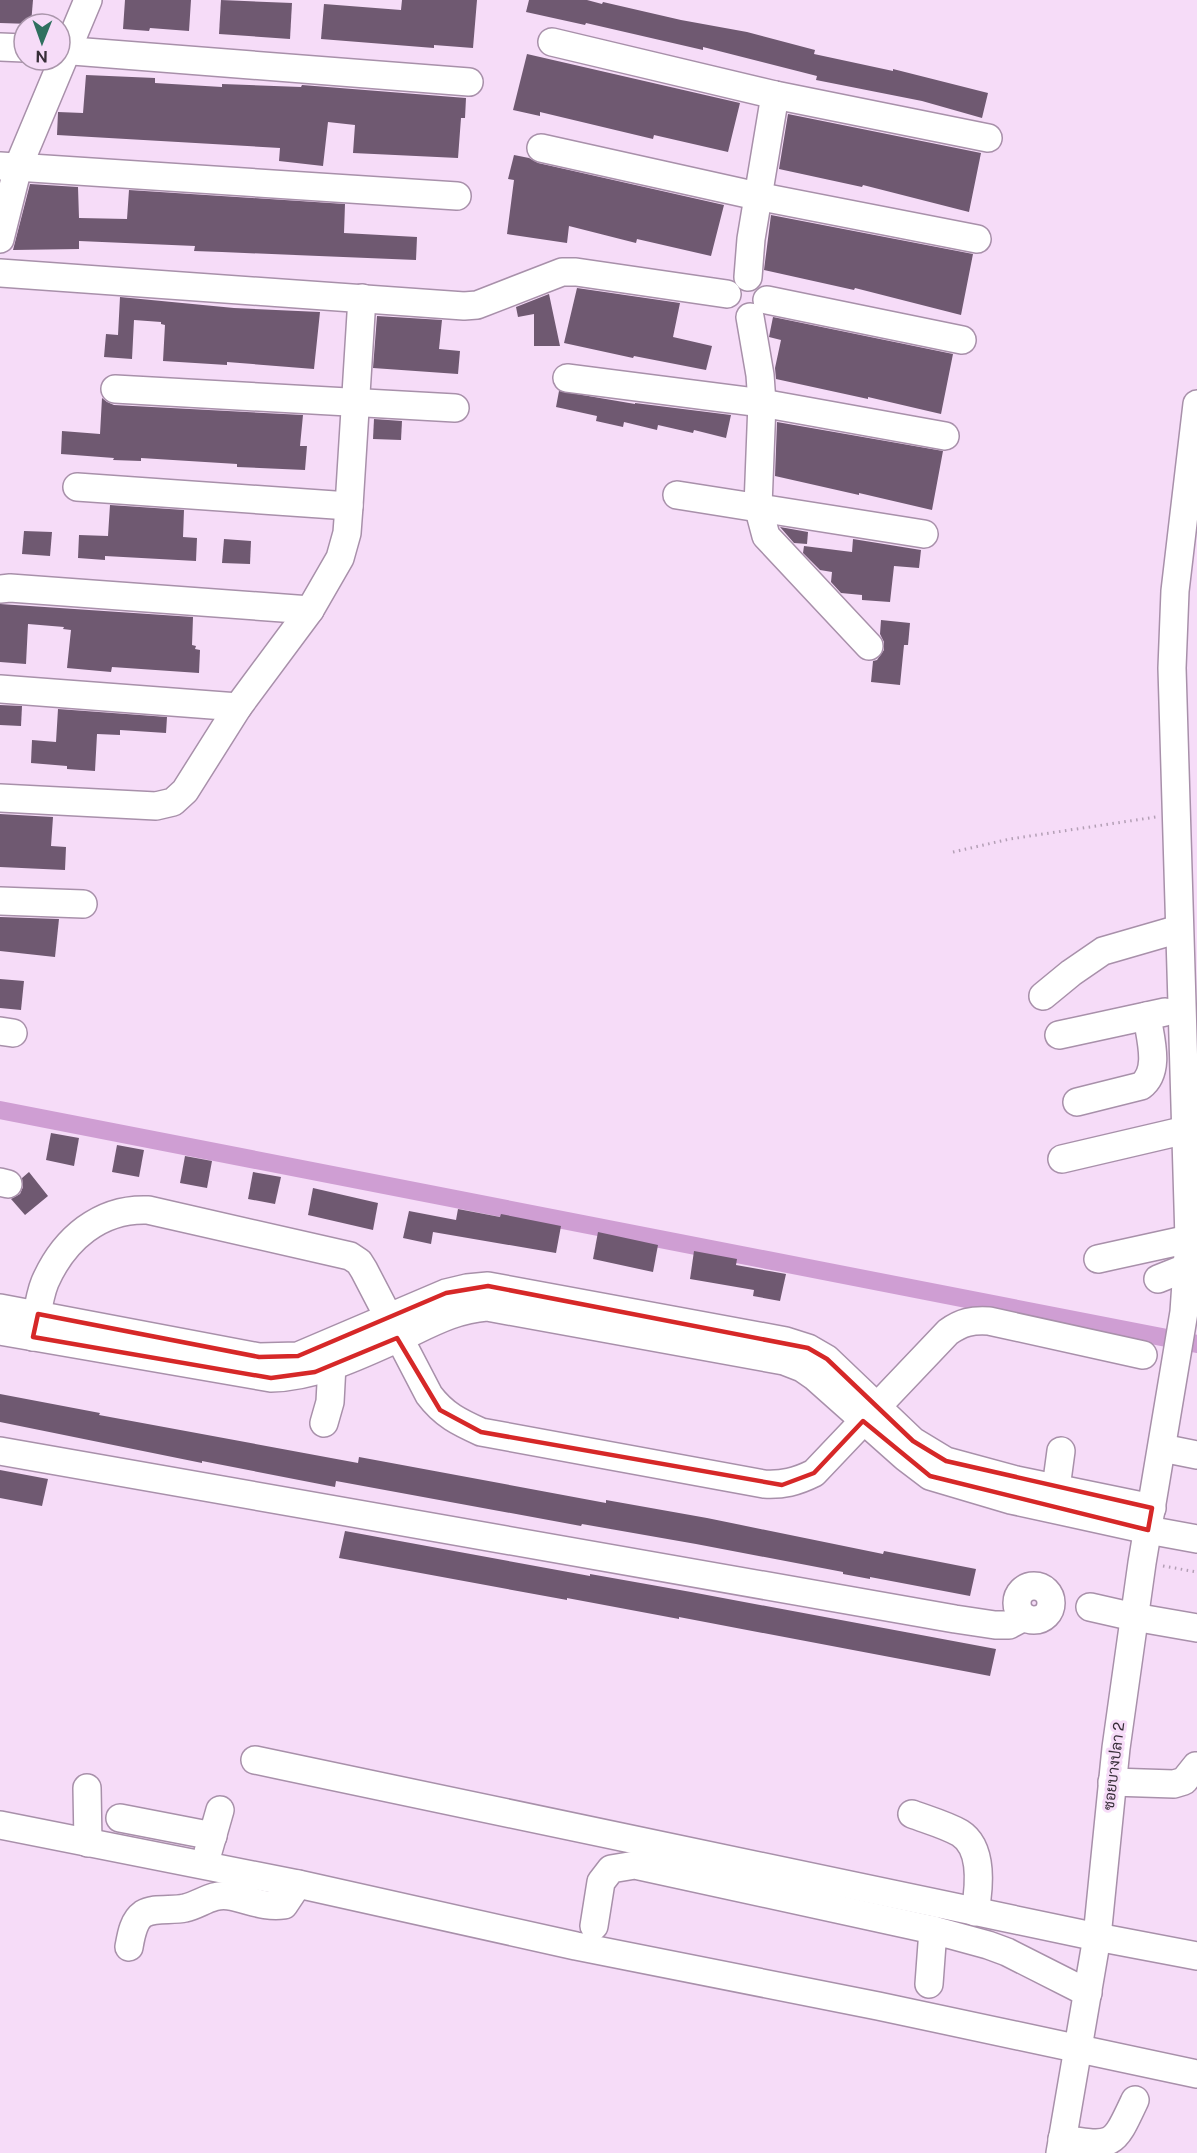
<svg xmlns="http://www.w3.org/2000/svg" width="1197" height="2153" viewBox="0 0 1197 2153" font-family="'Public Sans',Sarabun,sans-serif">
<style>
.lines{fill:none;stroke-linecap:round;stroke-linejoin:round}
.canal{stroke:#cf9ed3;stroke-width:18}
.building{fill:#6f5971}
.minor-casing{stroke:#a890aa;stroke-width:30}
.path{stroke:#b39fb5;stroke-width:3;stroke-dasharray:1.5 4.5;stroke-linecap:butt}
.minor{stroke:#fff;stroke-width:27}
.marked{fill:none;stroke:#d62828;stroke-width:4.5;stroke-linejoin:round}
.labels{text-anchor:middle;stroke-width:6;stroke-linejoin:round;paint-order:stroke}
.street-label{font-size:15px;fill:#372e38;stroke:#f6dcf8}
</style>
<rect width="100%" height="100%" fill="#f6dcf8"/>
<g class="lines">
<!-- canal -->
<path class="canal" d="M0,1110L1197,1344"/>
</g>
<!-- building -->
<g class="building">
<path d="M0,0H33L31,24L0,23Z"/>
<path d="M125,0H191L189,31L150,28L149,31L123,29Z"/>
<path d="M221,0L292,3L290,39L219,34Z"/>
<path d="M402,0H477L473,48L434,45V48L321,39L324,4L401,10Z"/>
<path d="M529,0H587L602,4L603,2L681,20L747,32L815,50L814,54L893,71V69L988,93L982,118L922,101L816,80L817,76L703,47V50L586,23L585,25L526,12Z"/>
<path d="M527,54L740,103L728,152L654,135L653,139L540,112V116L513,110Z"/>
<path d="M86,75L155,78V83L222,87V84L301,87L302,85L466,98L465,118H461L458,158L353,153L355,125L328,122L323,166L279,161L280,148L57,135L58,112L83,113Z"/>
<path d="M788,114L981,153L969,212L863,185L862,187L779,169Z"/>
<path d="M514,155L529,158L538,163L724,205L711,256L637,239L636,243L569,226L567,243L507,234L514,180L508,179Z"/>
<path d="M30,184L78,187L79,218L127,219L129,190L345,204L344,233L417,237L416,260L222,252L194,251L195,246L79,241V249L13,250Z"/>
<path d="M771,215L973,254L961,315L855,288L854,290L764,270Z"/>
<path d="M577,288L680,303L673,337L712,346L706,370L634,356L633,358L564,343Z"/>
<path d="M549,294L560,346H534V314L518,317L516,307Z"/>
<path d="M120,297L234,308L320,312L314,369L227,362V365L163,361L165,325L161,324V322L134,320L132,359L104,357L106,334L118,335Z"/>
<path d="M377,316L442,320L439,349L460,351L458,374L373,368Z"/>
<path d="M773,317L953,354L941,414L868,397V399L776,379L775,368L781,340L769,337Z"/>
<path d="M559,391L635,404V403L731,415L726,438L694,430L693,433L658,425L657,430L624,422L623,427L596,421L597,416L556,407Z"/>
<path d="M102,398L107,402L114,405L303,415L300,446H307L305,470L237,467V464L141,458V461L113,460L114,458L61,454L62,431L100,434Z"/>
<path d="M374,419L402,421L401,440L373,439Z"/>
<path d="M777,422L943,451L932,510L859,493V495L775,476Z"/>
<path d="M110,505L184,510L183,537L197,538L196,561L105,556V560L78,558L79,535L108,536Z"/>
<path d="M780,527L808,532L807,544L794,543Z"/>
<path d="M24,531L52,532L50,556L22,554Z"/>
<path d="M224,539L251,541L250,564L222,563Z"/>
<path d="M853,539L921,550L919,568L894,566L890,602L862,600V595L841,593L831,582L832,572L820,570L803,553L804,546L852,552Z"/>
<path d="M0,604L193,617L192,645L196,646L195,649L200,650L199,673L112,667L111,672L67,668L71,630L63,629L64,627L28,624L26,664L0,662Z"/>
<path d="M881,620L910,623L908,645H904L900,685L871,682L873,661L877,660L884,650V642L880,634Z"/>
<path d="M0,705L22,706L21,726L0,725Z"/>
<path d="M58,709L167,717L166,733L120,730V735L97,734L95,771L67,769V766L31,763L32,740L56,742Z"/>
<path d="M0,814L53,817L51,846L66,847L65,870L0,867Z"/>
<path d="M0,917L59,919L55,957L0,951Z"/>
<path d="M0,979L24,981L21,1010L0,1008Z"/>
<path d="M51,1133L79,1138L74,1166L46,1160Z"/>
<path d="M117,1145L144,1150L139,1177L112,1172Z"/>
<path d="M185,1156L212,1161L207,1188L180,1183Z"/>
<path d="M29,1172L48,1196L25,1215L11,1199L20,1194L23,1187L22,1178Z"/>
<path d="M253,1172L281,1177L275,1204L248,1199Z"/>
<path d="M313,1188L378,1203L373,1230L308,1215Z"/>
<path d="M458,1209L500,1217L501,1214L561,1226L556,1253L433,1232L431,1244L403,1238L409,1211L456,1220Z"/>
<path d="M598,1232L658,1245L653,1272L593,1259Z"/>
<path d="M694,1251L737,1259L736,1265L786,1274L780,1301L753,1296L754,1290L690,1279Z"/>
<path d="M0,1394L100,1413L99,1415L358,1463L359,1457L606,1503V1500L707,1518L883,1554L884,1551L976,1569L970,1596L870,1577V1579L843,1574V1572L696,1544L582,1524L581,1526L336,1481L335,1487L202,1461V1463L0,1422Z"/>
<path d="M0,1470L48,1479L42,1506L0,1498Z"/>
<path d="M345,1531L590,1576V1574L691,1592L996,1649L990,1676L679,1617V1619L567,1598V1600L339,1558Z"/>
</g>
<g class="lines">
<defs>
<g id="minor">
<path d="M552,42L775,95L988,138"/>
<path d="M0,47L24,48"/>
<path d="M60,50L469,82"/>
<path d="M541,148L757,196L977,239"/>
<path d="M0,166L457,196"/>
<path d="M0,239L18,167L88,0"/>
<path d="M0,273L464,306L477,305L562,272H576L727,294"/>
<path d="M748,277L751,239L775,95"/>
<path d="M767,300L962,340"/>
<path d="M750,317L760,375L762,403L758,506L766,536L869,646"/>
<path d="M567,378L762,403L945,436"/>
<path d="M115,389L455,408"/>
<path d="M77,487L349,506"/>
<path d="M677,495L924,534"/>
<path d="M0,589L10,588L310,610"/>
<path d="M0,689L238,707"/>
<path d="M0,798L156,806L173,802L185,791L238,707L310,610L340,558L347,533L349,506L362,298"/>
<path d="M0,901L83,904"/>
<path d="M1043,996L1071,973L1103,951L1179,929"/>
<path d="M0,1031L13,1033"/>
<path d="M1059,1035L1165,1012"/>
<path d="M1077,1102L1141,1086C1161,1071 1150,1038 1147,1016"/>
<path d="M1062,1159L1186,1130"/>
<path d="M0,1182L8,1184"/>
<path d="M1098,1259L1189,1239"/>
<path d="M1158,1279L1188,1267"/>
<path d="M0,1308L259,1357L298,1356L446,1293L467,1288L488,1286L786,1341L808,1348L827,1359L913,1441L946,1461L1016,1480L1152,1508"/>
<path d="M0,1331L271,1378C320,1377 368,1351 412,1332C437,1320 459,1309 487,1307L784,1361L802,1368L815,1377L905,1457L930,1476L1011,1500L1148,1530L1197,1539"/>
<path d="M33,1337C37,1319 38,1299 45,1282C64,1239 100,1208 148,1210L350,1256L359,1262L364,1270L429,1395C444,1415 459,1422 481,1432L764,1484C783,1485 796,1482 814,1473L948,1332C962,1322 972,1320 989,1321L1143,1355"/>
<path d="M324,1423L330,1402L332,1365"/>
<path d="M1162,1448L1197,1455"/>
<path d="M0,1451L955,1619L995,1625H1009L1024,1617"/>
<path d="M1056,1488L1061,1451"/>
<circle cx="1034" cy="1603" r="17"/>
<path d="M1090,1607L1134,1617L1197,1628"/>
<path d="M255,1760L1097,1937L1197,1956"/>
<path d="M1112,1782L1174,1784L1184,1781L1196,1766"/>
<path d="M87,1788L88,1843"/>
<path d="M912,1814C928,1820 946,1825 960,1833C984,1848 979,1889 975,1912"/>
<path d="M120,1818L213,1836"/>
<path d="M0,1825L298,1884L576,1946L878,2006L1197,2074"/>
<path d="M208,1852L220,1810"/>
<path d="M594,1926L601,1882L611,1869L635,1865L933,1930"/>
<path d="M129,1947C131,1936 133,1921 143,1914C154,1907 172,1911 185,1908C200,1905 212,1893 229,1896C248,1899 264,1908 284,1905L298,1884"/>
<path d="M929,1984L933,1930L988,1945L1007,1952L1088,1993"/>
<path d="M1062,2139C1114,2147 1113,2147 1135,2100"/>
<path d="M1060,2153L1097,1937L1116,1748L1142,1563L1184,1312L1189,1239L1172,668L1175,591L1197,404"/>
</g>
</defs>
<!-- minor casing -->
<use href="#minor" class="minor-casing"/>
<!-- path -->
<g class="path">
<path d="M953,852L1010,839L1156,817"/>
<path d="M1163,1566L1197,1572"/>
</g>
<!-- minor -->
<use href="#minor" class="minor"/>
</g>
<!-- marked area -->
<path class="marked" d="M488,1286L808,1348L827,1359L913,1441L946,1461L1152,1508L1148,1530L930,1476L863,1421L814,1473L782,1485L481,1432L440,1410L397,1338L315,1372L271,1378L33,1337L38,1314L259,1357L298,1356L446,1293Z"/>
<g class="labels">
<!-- street labels -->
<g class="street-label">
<text transform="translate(1114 1766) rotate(-83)" y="5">ซอยบางปลา 2</text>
</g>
</g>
<!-- north arrow -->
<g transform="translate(42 42) rotate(181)"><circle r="28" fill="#f6dcf8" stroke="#aa96ab" stroke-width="1.5"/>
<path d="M0-4.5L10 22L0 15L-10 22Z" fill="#2f705f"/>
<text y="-9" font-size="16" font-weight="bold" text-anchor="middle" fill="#372e38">N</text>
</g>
</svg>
